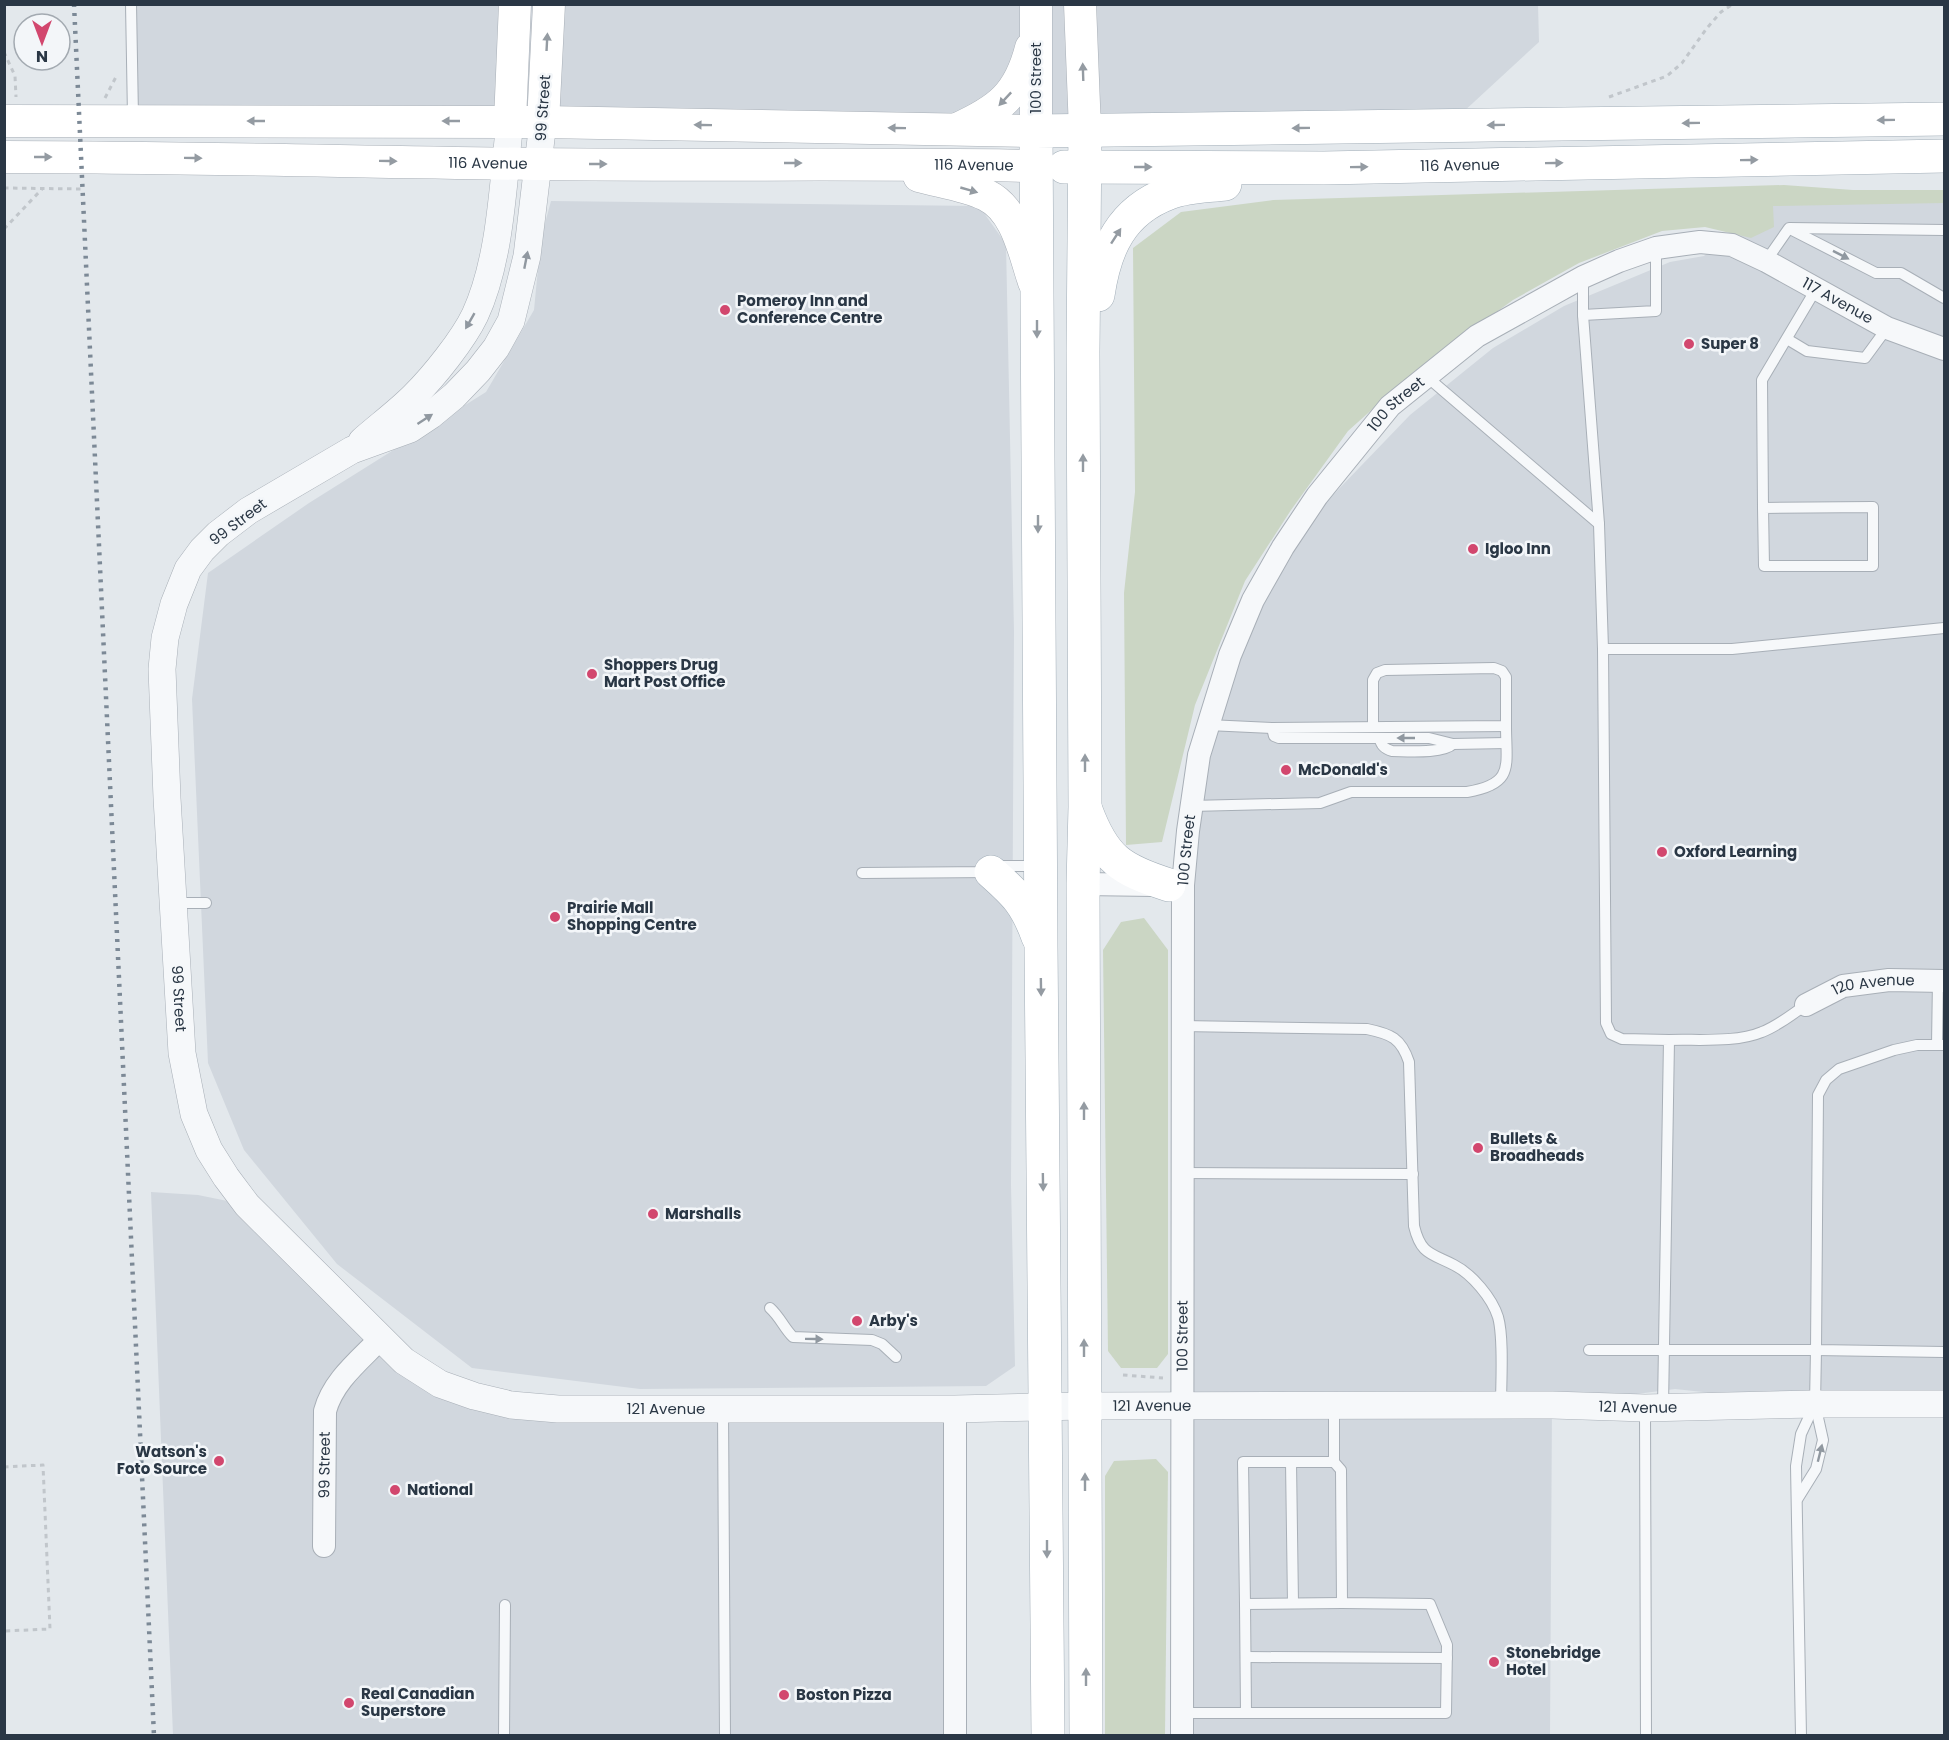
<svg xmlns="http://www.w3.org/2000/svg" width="1949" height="1740" viewBox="0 0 1949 1740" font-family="Poppins,sans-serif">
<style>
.built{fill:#d1d7de}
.green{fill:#cbd6c4}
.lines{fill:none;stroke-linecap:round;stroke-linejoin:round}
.service-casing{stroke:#a8afb7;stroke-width:12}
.minor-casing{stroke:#a8afb7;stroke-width:24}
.tertiary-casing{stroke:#a8afb7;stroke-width:28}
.secondary-casing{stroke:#a8afb7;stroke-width:33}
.primary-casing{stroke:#a2aeb8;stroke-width:34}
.path{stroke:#c1c6cb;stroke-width:3;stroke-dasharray:4.5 4.5;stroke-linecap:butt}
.service{stroke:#f6f8fa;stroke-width:10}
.minor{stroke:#f6f8fa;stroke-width:22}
.tertiary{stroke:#f6f8fa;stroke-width:27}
.secondary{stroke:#fff;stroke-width:32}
.primary{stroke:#fff;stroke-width:33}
.rail{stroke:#7c8996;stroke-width:4.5;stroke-dasharray:3 6;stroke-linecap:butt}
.oneway{fill:#949ba2}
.oneway2{fill:#9098a0}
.poi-dot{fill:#d2476e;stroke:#f3f6f9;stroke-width:2}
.labels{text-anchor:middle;stroke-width:5;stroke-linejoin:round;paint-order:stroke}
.street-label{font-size:15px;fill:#2a3745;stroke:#f3f6f9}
.poi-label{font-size:15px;font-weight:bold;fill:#2a3745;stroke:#f3f6f9;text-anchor:start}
</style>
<rect width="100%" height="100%" fill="#e3e8ec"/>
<!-- built -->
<g class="built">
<path d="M1538,4L1539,42L1448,126L133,121L125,5Z"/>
<path d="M1944,195V1404H1815L1675,1389L1552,1405L1550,1736L1182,1735L1183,885L1199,755L1283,547L1410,415L1493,348L1564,306L1670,262L1704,256L1762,205Z"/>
<path d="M551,201L979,206L1006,244L1014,632L1011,1185L1015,1366L986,1386L640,1389L472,1368L337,1264L244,1150L208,1063L192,699L208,573L309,503L486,392L534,310L541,238Z"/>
<path d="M151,1192L198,1195L247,1205L380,1339L474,1396L955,1409V1735H173Z"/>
</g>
<!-- green -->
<g class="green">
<path d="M1784,185L1853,190H1944V203L1773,206L1774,227L1751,238L1705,227L1662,231L1579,263L1513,300L1414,372L1348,431L1291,510L1245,581L1195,705L1162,842L1126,845L1124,593L1135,492L1133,248L1181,212L1273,200Z"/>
<path d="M1144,918L1168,950V1354L1157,1368H1121L1108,1351L1103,950L1121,922Z"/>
<path d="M1156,1459L1168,1472L1165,1735H1105V1476L1114,1461Z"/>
</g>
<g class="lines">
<defs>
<g id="service">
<path d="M131,4L133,117"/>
<path d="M1792,230L1876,273H1901L1944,298"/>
<path d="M1766,261L1789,228L1944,230"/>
<path d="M1583,278V315L1599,524L1603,649L1606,1023L1611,1034L1622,1039L1669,1040L1663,1407"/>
<path d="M1583,315L1656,311V248"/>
<path d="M1787,339L1807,351L1865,358L1887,328"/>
<path d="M1426,376L1599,524"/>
<path d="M1763,508L1764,566H1873V507L1763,508L1762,380L1816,289"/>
<path d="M1603,649H1732L1944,628"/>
<path d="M1208,725L1272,728L1506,726V677L1502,671L1494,668L1385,670L1377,673L1373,680V727"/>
<path d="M1272,728L1274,736L1279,738H1429L1453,744L1506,743"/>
<path d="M1380,739C1381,746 1385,749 1392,751C1406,751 1443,754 1453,744"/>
<path d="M1191,806L1320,803L1351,792H1467C1515,784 1506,766 1506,726"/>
<path d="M862,873L991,872L1004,866H1037"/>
<path d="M174,903H206"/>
<path d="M1182,1026L1367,1029C1391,1034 1401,1038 1409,1062L1414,1226C1421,1255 1431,1253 1454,1265C1472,1274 1492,1298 1498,1317C1504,1338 1501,1382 1501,1405"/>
<path d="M1669,1040C1697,1039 1736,1043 1762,1032C1778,1026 1792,1014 1806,1005"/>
<path d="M1937,1045L1938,981"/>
<path d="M1944,1045H1917L1894,1050L1839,1069L1826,1080L1818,1095L1816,1350L1944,1352"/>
<path d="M1182,1173L1413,1174"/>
<path d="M770,1308C780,1317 784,1328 793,1337L872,1340L882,1344L896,1357"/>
<path d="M1589,1350H1816L1815,1404L1823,1440L1816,1469L1798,1498"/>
<path d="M723,1409L725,1736"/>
<path d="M1645,1409L1646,1736"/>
<path d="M1291,1462L1293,1603"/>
<path d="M1245,1604L1243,1462H1334"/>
<path d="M1246,1657L1447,1658"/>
<path d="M1182,1713H1446L1447,1645L1430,1604L1342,1603L1341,1470L1334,1462V1406"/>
<path d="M1246,1713L1245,1604L1342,1603"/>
<path d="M504,1736L505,1605"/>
<path d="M1801,1736L1796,1466L1801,1434L1814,1406"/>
</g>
<g id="minor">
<path d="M1083,884L1154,885"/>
<path id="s1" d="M1806,1005L1843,986L1889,980L1944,981"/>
<path d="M955,1409V1736"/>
<path id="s2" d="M324,1546L325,1411C333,1381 359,1361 380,1339"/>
<path id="s3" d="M1182,1736L1183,885L1188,831L1199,755L1230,655L1253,600L1283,547L1317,496L1390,406L1477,336L1583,277L1619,261L1656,248L1700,242L1732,245L1766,261L1887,328L1944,349"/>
</g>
<g id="tertiary">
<path id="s4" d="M543,122L527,256L511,321L496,348L478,371L454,396L431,415L410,429L352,450L248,511L218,534L202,550L188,569L174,604L165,638L162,669L167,798L182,1053L194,1114L209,1150L226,1177L247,1205L404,1361L440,1384L474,1396L511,1405L558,1409H955L1084,1406L1552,1405L1645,1408L1815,1404H1944"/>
<path d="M362,441C379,426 398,412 414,396C434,376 463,340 475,315C501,259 503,182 510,121"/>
</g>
<g id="secondary">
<path d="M1080,4L1085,130"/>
<path d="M4,121L543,122L1036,131V4"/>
<path d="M510,121L515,4"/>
<path d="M543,122L549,4"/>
<path d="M957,129C999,110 1019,95 1031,48"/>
<path id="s5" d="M4,157C183,157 361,162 539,164C705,166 871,163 1037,166"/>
<path d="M919,176C941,182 966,185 986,195C1017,210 1024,253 1034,282"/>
</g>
<g id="primary">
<path d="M1085,130L1083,352L1085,807L1083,884L1086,1736"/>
<path id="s6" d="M1064,167L1324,168L1944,156"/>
<path d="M1098,295C1105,248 1121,211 1169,193C1186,186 1207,186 1225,184"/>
<path d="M1086,810C1104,859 1121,870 1169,885"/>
<path d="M991,872C1017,895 1026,904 1038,937"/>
<path d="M1048,1736L1041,946L1036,131L1944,119"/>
</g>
</defs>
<!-- service casing -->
<use href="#service" class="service-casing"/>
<!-- minor casing -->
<use href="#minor" class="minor-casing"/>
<!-- tertiary casing -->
<use href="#tertiary" class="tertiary-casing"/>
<!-- secondary casing -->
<use href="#secondary" class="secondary-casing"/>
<!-- primary casing -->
<use href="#primary" class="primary-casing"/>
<!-- path -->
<g class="path">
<path d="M4,52L15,76L16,97"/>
<path d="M1609,97L1667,76L1682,63L1707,28L1721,12L1733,4"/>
<path d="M105,98L117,75"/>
<path d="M4,188L83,189"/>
<path d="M4,229L42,189"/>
<path d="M1123,1375L1163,1378"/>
<path d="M4,1467L43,1465L50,1629L4,1631"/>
</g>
<!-- service -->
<use href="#service" class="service"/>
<!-- minor -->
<use href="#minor" class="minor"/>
<!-- tertiary -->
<use href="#tertiary" class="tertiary"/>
<!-- secondary -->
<use href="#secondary" class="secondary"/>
<!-- primary -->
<use href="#primary" class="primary"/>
<!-- rail -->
<path class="rail" d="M74,4L154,1736"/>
</g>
<!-- one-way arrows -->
<defs><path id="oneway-solid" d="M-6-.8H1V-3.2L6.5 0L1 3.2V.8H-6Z" transform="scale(1.5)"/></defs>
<g class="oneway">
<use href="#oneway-solid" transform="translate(547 42) rotate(-87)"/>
<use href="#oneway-solid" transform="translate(1083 72) rotate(-92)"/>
<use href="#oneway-solid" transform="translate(1005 99) rotate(133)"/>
<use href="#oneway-solid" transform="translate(1886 120) rotate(179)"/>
<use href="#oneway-solid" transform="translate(256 121) rotate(-180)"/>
<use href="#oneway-solid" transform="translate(451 121) rotate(-180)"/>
<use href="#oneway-solid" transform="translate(1691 123) rotate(179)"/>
<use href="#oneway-solid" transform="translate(703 125) rotate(-179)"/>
<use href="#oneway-solid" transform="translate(1496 125) rotate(179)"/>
<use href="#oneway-solid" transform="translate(897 128) rotate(-179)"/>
<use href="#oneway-solid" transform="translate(1301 128) rotate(179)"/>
<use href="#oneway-solid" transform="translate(43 157)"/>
<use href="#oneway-solid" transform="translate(193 158) rotate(1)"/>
<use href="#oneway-solid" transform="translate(1749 160) rotate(-1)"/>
<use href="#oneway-solid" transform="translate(388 161) rotate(1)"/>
<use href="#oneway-solid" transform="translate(793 163)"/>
<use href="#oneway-solid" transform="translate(1554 163) rotate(-1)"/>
<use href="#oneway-solid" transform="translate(598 164)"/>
<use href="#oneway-solid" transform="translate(1143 167)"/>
<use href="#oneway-solid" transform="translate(1359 167) rotate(-1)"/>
<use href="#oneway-solid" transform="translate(969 190) rotate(16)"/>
<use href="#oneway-solid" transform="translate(1116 236) rotate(-57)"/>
<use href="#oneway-solid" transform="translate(1037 329) rotate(90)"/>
<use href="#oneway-solid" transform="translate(1083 463) rotate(-90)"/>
<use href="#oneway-solid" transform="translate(1038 524) rotate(90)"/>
<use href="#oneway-solid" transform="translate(1085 763) rotate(-90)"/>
<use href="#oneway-solid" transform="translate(1041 987) rotate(89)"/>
<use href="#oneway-solid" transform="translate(1084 1111) rotate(-90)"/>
<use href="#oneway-solid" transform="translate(1043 1182) rotate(89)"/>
<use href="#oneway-solid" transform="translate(1084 1348) rotate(-90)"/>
<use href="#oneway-solid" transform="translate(1085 1482) rotate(-90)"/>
<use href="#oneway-solid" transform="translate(1047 1549) rotate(90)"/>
<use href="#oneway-solid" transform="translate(1086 1677) rotate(-90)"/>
</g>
<g class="oneway2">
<use href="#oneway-solid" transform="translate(1841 255) rotate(27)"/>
<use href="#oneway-solid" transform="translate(526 260) rotate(-79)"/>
<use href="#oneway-solid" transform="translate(470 321) rotate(120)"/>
<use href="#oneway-solid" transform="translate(425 419) rotate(-33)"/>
<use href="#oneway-solid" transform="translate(1406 738) rotate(180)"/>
<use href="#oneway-solid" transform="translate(814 1339) rotate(1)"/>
<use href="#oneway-solid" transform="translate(1820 1453) rotate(-76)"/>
</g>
<!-- markers -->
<g class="poi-dot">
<circle cx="725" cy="310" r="6"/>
<circle cx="1689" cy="344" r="6"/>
<circle cx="1473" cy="549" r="6"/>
<circle cx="592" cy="674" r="6"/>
<circle cx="1286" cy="770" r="6"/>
<circle cx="1662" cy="852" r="6"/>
<circle cx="555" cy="917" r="6"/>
<circle cx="1478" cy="1148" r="6"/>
<circle cx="653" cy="1214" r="6"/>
<circle cx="857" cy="1321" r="6"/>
<circle cx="219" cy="1461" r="6"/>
<circle cx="395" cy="1490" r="6"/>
<circle cx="1494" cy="1662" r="6"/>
<circle cx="784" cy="1695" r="6"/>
<circle cx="349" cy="1703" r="6"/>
</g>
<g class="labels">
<!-- street labels -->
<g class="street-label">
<text transform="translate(1036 78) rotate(-90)" y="5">100 Street</text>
<text transform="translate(543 108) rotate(-86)" y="5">99 Street</text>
<text dy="5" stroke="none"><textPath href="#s5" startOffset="484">116 Avenue</textPath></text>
<text dy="5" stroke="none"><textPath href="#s5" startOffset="970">116 Avenue</textPath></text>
<text dy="5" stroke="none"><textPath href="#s6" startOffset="396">116 Avenue</textPath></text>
<text dy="5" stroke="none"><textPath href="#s3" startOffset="1892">117 Avenue</textPath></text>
<text dy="5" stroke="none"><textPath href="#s3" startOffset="1390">100 Street</textPath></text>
<text transform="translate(238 522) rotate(-37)" y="5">99 Street</text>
<text dy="5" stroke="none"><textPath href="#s3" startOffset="886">100 Street</textPath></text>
<text dy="5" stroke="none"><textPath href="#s1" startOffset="72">120 Avenue</textPath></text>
<text dy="5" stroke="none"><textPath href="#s4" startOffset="1052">99 Street</textPath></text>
<text dy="5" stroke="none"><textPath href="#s3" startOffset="400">100 Street</textPath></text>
<text dy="5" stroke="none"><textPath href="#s4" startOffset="2254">121 Avenue</textPath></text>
<text dy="5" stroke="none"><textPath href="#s4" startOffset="2740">121 Avenue</textPath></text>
<text dy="5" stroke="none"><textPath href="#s4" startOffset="1768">121 Avenue</textPath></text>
<text dy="5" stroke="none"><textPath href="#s2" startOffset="81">99 Street</textPath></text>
</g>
<!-- poi labels -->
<g class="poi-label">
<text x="737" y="306">Pomeroy Inn and<tspan x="737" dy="17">Conference Centre</tspan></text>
<text x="1701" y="349">Super 8</text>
<text x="1485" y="554">Igloo Inn</text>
<text x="604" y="670">Shoppers Drug<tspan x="604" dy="17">Mart Post Office</tspan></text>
<text x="1298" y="775">McDonald's</text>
<text x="1674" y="857">Oxford Learning</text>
<text x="567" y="913">Prairie Mall<tspan x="567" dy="17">Shopping Centre</tspan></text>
<text x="1490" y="1144">Bullets &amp;<tspan x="1490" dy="17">Broadheads</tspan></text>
<text x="665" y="1219">Marshalls</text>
<text x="869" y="1326">Arby's</text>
<text x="207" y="1457" text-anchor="end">Watson's<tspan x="207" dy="17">Foto Source</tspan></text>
<text x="407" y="1495">National</text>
<text x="1506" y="1658">Stonebridge<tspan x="1506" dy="17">Hotel</tspan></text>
<text x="361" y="1699">Real Canadian<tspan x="361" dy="17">Superstore</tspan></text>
<text x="796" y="1700">Boston Pizza</text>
</g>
</g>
<!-- border -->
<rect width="1949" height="1740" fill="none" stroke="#2a3745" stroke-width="12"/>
<!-- north arrow -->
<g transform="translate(42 42) rotate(180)"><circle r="28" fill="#f3f6f9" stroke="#a3aab1" stroke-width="1.5"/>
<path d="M0-4.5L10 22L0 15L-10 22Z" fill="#d2476e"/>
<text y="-9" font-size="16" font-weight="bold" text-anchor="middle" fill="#2a3745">N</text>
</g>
</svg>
